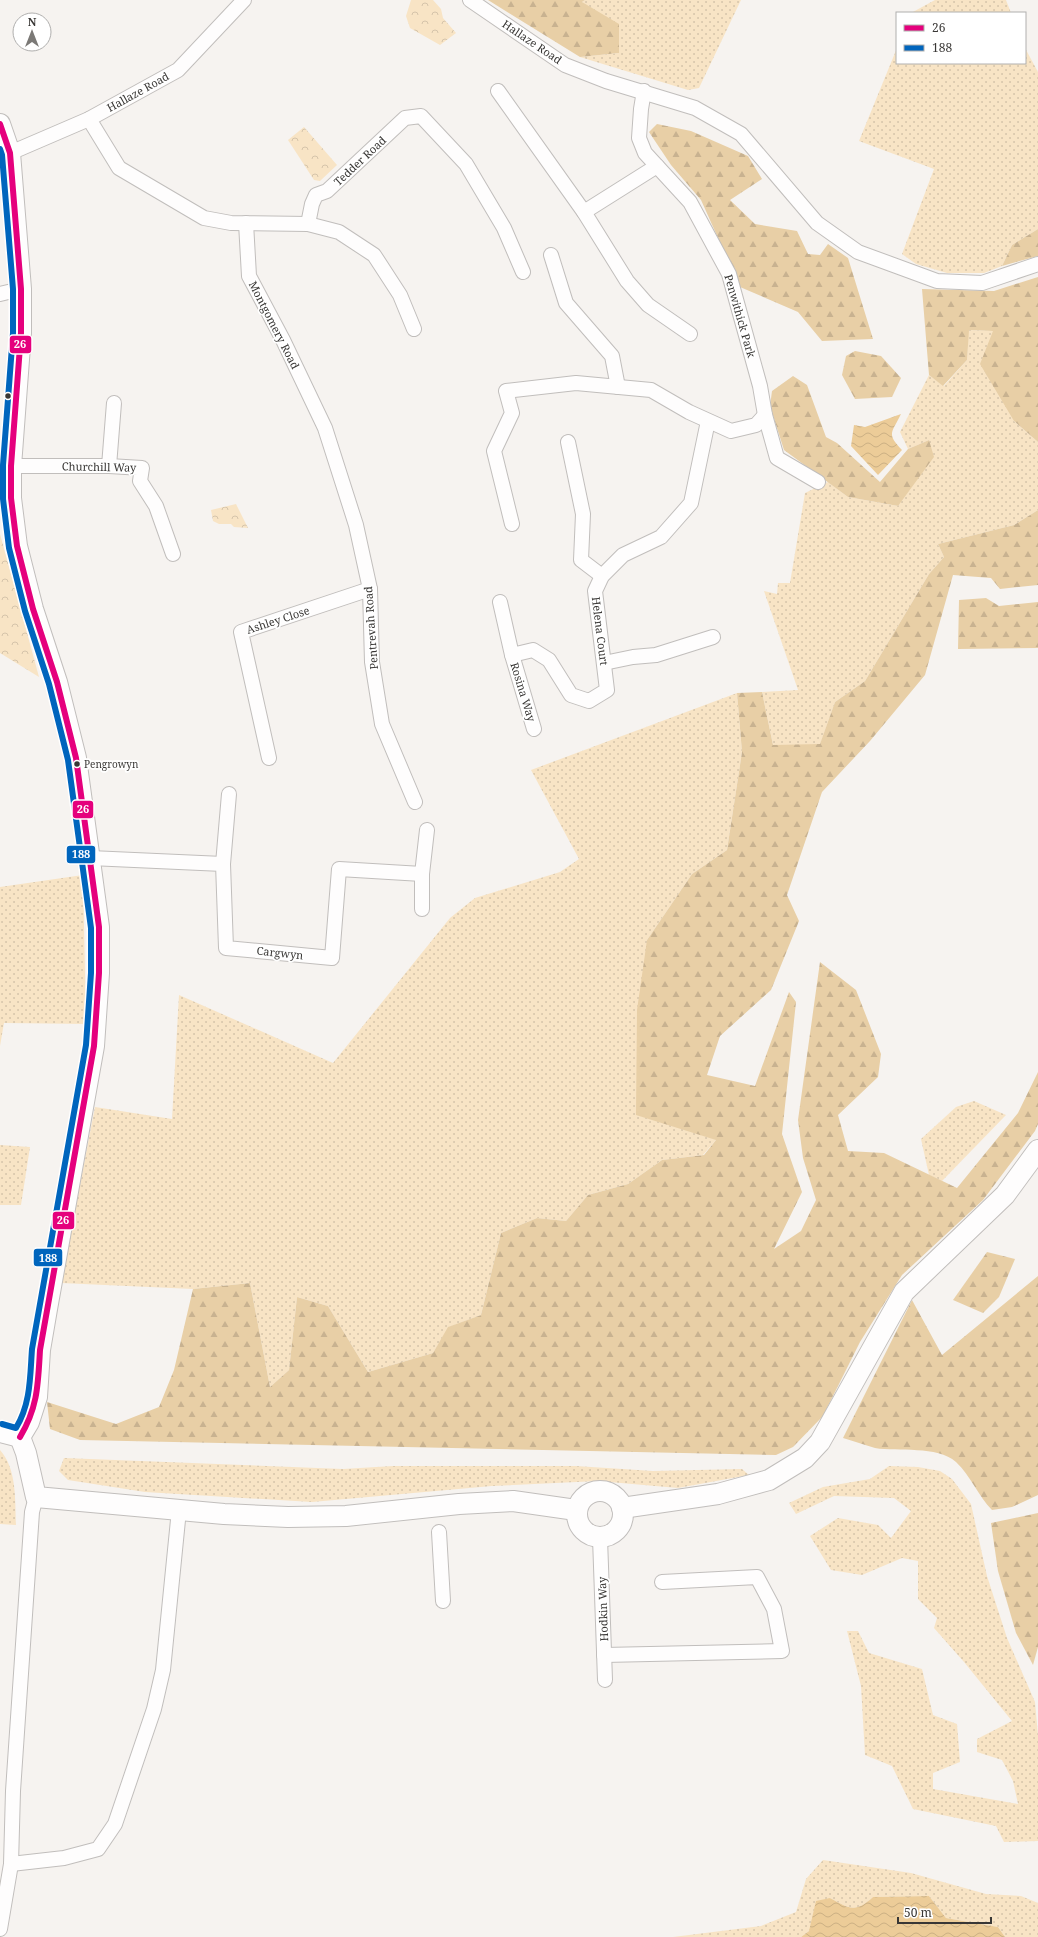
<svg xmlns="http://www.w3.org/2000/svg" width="1038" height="1937" viewBox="0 0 1038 1937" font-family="'Noto Serif',serif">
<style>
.grass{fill:url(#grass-dots)}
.forest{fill:url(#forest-firs)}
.park{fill:url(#park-crowns)}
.water{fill:url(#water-waves)}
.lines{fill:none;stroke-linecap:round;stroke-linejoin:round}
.street-casing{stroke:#c1bebc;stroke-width:16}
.secondary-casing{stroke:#c1bebc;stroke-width:22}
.street{stroke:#fefdfd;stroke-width:14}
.secondary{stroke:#fefdfd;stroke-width:20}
.bus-1-casing{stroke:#fff;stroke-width:9}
.bus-2-casing{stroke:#fff;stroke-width:9}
.bus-1{stroke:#e5007d;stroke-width:6}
.bus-2{stroke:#0065bd;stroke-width:6}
.bus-dot{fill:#393735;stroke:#fff;stroke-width:1.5}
.labels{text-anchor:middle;stroke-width:3.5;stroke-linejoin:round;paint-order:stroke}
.bus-label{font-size:10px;fill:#393735;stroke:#fff;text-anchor:start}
.street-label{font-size:11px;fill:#393735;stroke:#fff}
.line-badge{stroke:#fff;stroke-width:1.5}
.badge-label{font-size:11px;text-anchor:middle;font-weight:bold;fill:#fff}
</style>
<defs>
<pattern id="grass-dots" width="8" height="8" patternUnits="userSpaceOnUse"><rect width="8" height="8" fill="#f8e4c5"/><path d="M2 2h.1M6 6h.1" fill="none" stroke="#d5c4aa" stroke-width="1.8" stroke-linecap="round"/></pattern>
<pattern id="forest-firs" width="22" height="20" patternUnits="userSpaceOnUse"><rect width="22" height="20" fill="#e8cfa6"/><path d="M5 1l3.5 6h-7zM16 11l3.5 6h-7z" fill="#c8b290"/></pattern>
<pattern id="park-crowns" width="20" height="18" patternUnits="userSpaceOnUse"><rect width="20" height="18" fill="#f8e4c5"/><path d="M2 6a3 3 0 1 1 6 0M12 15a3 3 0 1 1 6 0" fill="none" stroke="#d5c4aa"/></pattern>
<pattern id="water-waves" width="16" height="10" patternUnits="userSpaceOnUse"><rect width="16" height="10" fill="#eccc98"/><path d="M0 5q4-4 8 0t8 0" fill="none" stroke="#cbb084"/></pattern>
</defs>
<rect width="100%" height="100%" fill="#f6f3f0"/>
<!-- grass -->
<g class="grass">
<path d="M585,0H741L699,88L688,90L580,57L619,53L582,2Z"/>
<path d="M935,0H1006L1011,13H911Z"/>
<path d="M897,48V63H1025V48L1038,72V229L1012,245L1002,266L984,273H947L916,264L902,254L934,169L859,141Z"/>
<path d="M968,330L993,331L1014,421L1038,442V510L1014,525L938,544L944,557L929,574L865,681L835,702L820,745H773L762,692L798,690L764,591L777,594L778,583H790L805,493L828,482L848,497L898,506L929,440L908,449L900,432L929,375L944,386L967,360Z"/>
<path d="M737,693L742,752L727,850L692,874L647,940L716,1140L703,1155L662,1160L628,1184L588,1195L566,1221L537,1218L501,1233L481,1315L449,1327L433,1353L368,1372L328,1306L297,1297L289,1370L270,1387L250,1283L193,1289L61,1283L95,1107L172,1119L179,995L333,1063L450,918L475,898L560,872L579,859L531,770Z"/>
<path d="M83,875L86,1024L4,1023L0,1046V887Z"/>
<path d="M974,1101L1006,1115L942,1181L929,1175L921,1139L956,1107Z"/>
<path d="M0,1145L30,1147L21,1205H0Z"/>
<path d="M0,1450C17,1469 15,1500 16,1525L0,1524Z"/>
<path d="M64,1458L343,1469L393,1466H576L653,1471L742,1469L749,1475L678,1488L598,1481L492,1486L312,1502L145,1492L68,1480L59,1471Z"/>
<path d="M889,1466L918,1467L940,1471L952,1479L971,1504L987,1576L1007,1638L1035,1702L1038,1735V1841L1004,1842L996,1826L913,1809L892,1766L865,1755L861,1686L847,1631H858L869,1653L922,1669L933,1715L957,1724L960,1762L933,1773V1789L1018,1804L1013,1781L1002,1760L977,1752V1739L1012,1721L964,1662L934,1628L937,1618L918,1599V1561L902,1558L862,1575L831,1570L810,1536L838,1518L878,1525L891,1538L911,1511L894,1498L834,1496L796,1514L789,1503L823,1487L870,1479Z"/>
<path d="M823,1860L911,1873L986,1894L1021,1896L1038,1903V1937H1005L998,1927L946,1918L929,1896L873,1897C855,1913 850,1909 830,1898L809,1931L801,1937H673L761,1926L796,1912L806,1879Z"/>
</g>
<!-- forest -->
<g class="forest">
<path d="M488,0H585L582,2L619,24V53L580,57Z"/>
<path d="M657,124L691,131L748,156L762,179L730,200L755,224L797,231L808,254L820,255L828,244L848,258L873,339L822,341L798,312L740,287L701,200L671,165L649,132Z"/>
<path d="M1038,229V256L1002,266L1012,245Z"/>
<path d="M1038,277V442L1014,421L980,364L993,331L969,330L967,360L943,386L929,375L922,289L994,291Z"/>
<path d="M855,351L881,356L901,378L892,397L855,399L842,375L846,356Z"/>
<path d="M793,376L807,385L826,437L837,443L880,482L908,449L929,440L934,457L898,506L848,497L784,450L770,406L772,391Z"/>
<path d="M1038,510V585L1000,589L991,578L953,575L925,675L870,741L822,792L787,895L799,921L771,990L720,1036L707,1075L755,1086L789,992L796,1002L782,1134L802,1192L774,1249L801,1231L816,1200L803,1158L798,1120L820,962L856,990L881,1054L878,1077L838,1115L848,1151L884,1153L957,1188L1018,1113L1038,1072V1124L1035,1131L983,1200L902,1275L860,1342L823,1416L793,1447L776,1455L80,1440L50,1429L47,1402L116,1424L159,1407L174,1370L193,1289L250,1283L270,1387L289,1370L297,1297L328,1306L368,1372L433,1353L448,1327L481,1315L501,1233L537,1218L566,1221L588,1195L628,1184L662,1160L704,1155L716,1140L636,1115L637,1010L647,940L692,874L727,850L742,752L737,693L762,692L773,745L820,744L835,702L865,681L929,574L944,557L938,544L1014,525Z"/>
<path d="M986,598L999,606L1038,602V648L958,649L959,600Z"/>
<path d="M987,1252L1015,1259L999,1297L983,1313L953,1300Z"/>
<path d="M1038,1276V1495L1012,1507L992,1510C978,1496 971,1476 956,1462C937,1445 898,1452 875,1448C864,1445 854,1441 843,1438L912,1300L942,1355Z"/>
<path d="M1038,1513V1647L1033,1665L1016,1633L998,1571L991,1523Z"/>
</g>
<!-- park -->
<g class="park">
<path d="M411,0H433L441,9L443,18L456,33L440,45L410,28L406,16Z"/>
<path d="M304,127L337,165L320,181L314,180L288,140Z"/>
<path d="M236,504L248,528L234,527L231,524H219L213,521L211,510Z"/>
<path d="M0,534L39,677L0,653Z"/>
</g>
<!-- water -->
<g class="water">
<path d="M901,414C892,433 886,433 902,450L878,475L851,446L854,425L865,427Z"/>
<path d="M929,1896L946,1918L998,1927L1005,1937H801L809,1931L816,1901L830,1898C850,1909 855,1913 873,1897Z"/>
</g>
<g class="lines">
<defs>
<g id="street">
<path d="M470,0L565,65L606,81L695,108L741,134L817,223L858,252L937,281L982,283L1038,264"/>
<path d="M498,91L584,212L657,166"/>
<path d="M644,91L641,109L639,138L645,153L690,202L729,274L760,386L765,415L777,458L818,482"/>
<path d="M89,119L119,168L204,218L231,223L308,224L339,232L374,255L400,295L414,329"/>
<path d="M10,153L89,119L178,70L244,0"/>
<path d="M584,212L627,281L648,305L690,334"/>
<path d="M246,223L249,276L283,340L325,428L356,525L370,589L372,662L382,724L415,802"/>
<path d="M308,224L312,204L316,195L327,191L405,118L421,116L466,164L504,228L523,272"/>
<path d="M551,255L566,303L612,356L618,387"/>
<path d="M0,294L21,289"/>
<path d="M568,442L583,514L581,560L602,576"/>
<path d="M11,466H109L142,468L140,481L156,506L173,554"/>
<path d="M109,466L114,403"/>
<path d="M512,524L494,451L512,413L506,391L576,383L651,390L689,412L731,431L756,425L765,415"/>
<path d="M500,602L512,655L533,650L549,660L571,695L589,701L607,690L595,591L602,576L623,555L661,537L691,503L708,421"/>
<path d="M512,655L534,729"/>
<path d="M604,663L633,657L656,655L713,637"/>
<path d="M269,758L241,632L370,589"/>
<path d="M90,858L223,864L226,948L332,958L339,869L422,874L427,830"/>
<path d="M223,864L229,794"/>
<path d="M422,874V909"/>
<path d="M439,1532L443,1601"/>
<path d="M600,1538L605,1680"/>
<path d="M604,1655L782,1651L774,1609L757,1577L662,1582"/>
<path d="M11,1864L64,1858L98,1849L115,1824L154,1709L163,1670L179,1510"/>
<path d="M0,1929L11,1864L13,1791L32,1512L36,1497"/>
</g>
<g id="secondary">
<path d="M0,124L10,153L21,289V333L11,466V498L17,546L33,609L57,682L76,758L99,927V973L94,1046L47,1309L40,1350L37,1397L29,1422L20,1437"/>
<path d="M0,1432L20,1437"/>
<path d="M20,1437L26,1453L36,1497L224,1514L288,1517L346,1516L459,1504L513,1501L576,1510"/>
<circle cx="600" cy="1514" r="23"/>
<path d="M622,1508L718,1494L769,1480L805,1458L820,1442L904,1292L1005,1195L1038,1150"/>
</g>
</defs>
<!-- street casing -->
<use href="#street" class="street-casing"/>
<!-- secondary casing -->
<use href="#secondary" class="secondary-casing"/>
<!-- street -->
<use href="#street" class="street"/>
<!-- secondary -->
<use href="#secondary" class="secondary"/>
<defs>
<path id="bus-1" d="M0,124L10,153L21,289V333L11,466V498L17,546L33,609L57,682L76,758L99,927V973L94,1046L40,1350C38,1384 38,1407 20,1437"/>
<path id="bus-2" d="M0,149L2,155L13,289V333L3,465V499L9,548L25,611L49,684L68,760L91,928V973L86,1045L32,1349C30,1376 31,1403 16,1428L2,1424"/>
</defs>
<!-- bus-1 casing -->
<use href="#bus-1" class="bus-1-casing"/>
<!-- bus-2 casing -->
<use href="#bus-2" class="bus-2-casing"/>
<!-- bus-1 -->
<use href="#bus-1" class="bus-1"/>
<!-- bus-2 -->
<use href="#bus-2" class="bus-2"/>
</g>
<!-- markers -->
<g class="bus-dot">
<circle cx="8" cy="396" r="3.5"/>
<circle cx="77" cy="764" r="3.5"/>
</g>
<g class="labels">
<!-- bus labels -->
<g class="bus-label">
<text x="84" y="768">Pengrowyn</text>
</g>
<!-- street labels -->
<g class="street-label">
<text transform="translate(532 42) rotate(34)" y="4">Hallaze Road</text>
<text transform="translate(138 92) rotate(-29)" y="4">Hallaze Road</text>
<text transform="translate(360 161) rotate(-43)" y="4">Tedder Road</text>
<text transform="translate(740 316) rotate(74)" y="4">Penwithick Park</text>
<text transform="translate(274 325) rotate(63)" y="4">Montgomery Road</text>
<text transform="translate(99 467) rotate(1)" y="4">Churchill Way</text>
<text transform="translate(278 620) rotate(-18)" y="4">Ashley Close</text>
<text transform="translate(371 628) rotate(-94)" y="4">Pentrevah Road</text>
<text transform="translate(600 631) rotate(83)" y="4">Helena Court</text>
<text transform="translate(523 692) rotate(73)" y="4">Rosina Way</text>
<text transform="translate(280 953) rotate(6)" y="4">Cargwyn</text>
<text transform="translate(603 1609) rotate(-92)" y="4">Hodkin Way</text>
</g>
</g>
<g class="line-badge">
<rect x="9" y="335" width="23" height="19" rx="4" fill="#e5007d"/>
<rect x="72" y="800" width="22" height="19" rx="4" fill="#e5007d"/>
<rect x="66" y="845" width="30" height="19" rx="4" fill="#0065bd"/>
<rect x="52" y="1211" width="23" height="19" rx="4" fill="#e5007d"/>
<rect x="33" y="1248" width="30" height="19" rx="4" fill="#0065bd"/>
</g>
<g class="badge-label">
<text x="20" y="348">26</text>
<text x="83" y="813">26</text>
<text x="81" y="858">188</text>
<text x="63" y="1224">26</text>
<text x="48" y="1262">188</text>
</g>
<!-- legend -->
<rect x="896" y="12" width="130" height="52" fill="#ffffff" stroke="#b0afae"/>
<rect x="904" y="25" width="20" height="6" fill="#e5007d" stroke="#b0afae"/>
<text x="932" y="32" font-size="12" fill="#393735">26</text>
<rect x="904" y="45" width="20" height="6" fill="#0065bd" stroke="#b0afae"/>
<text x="932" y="52" font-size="12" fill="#393735">188</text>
<!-- north arrow -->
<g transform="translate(32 32)"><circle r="19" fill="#ffffff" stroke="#b0afae"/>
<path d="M0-3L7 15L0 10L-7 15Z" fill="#7b7976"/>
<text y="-6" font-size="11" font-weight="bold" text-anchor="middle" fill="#393735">N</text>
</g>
<!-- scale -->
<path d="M898 1917v6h93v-6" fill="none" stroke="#393735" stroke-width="2"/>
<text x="904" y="1917" font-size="12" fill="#393735" stroke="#ffffff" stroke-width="3" paint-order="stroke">50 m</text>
</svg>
